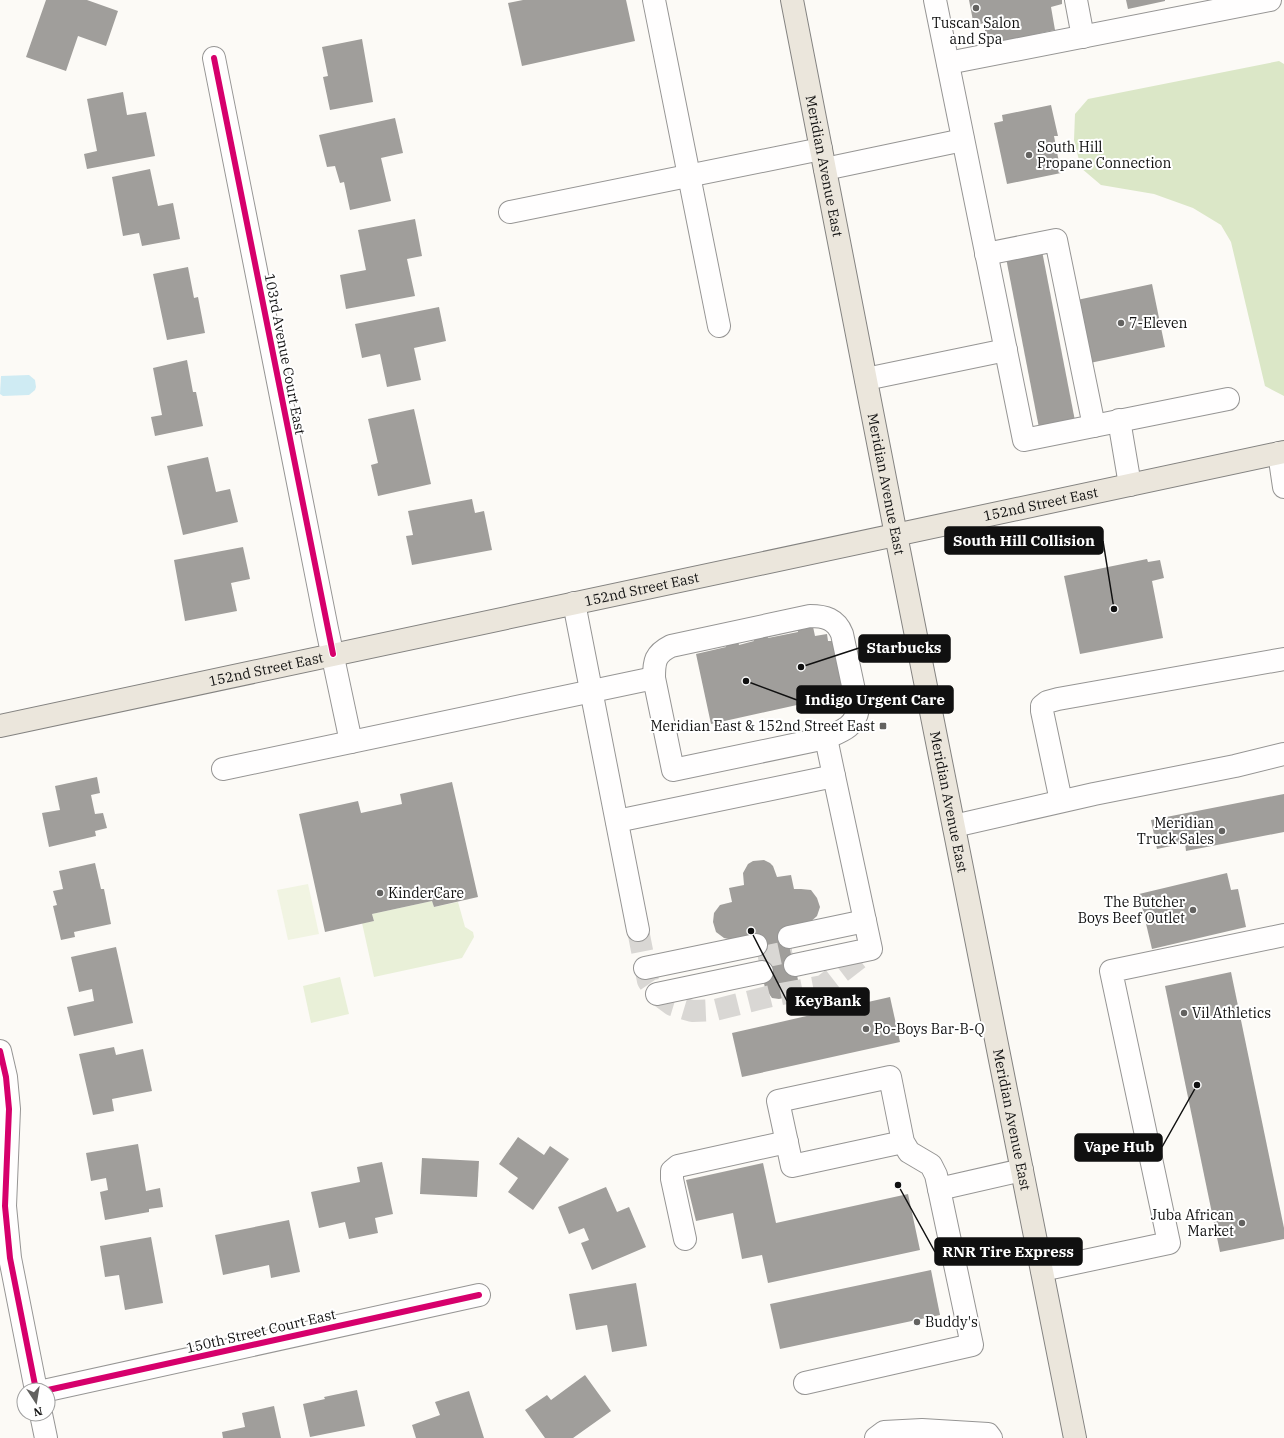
<svg xmlns="http://www.w3.org/2000/svg" width="1284" height="1438" viewBox="0 0 1284 1438" font-family="'IBM Plex Serif',serif">
<style>
.green{fill:#e9f0d8}
.forest{fill:#dbe7c7}
.pitch{fill:#f1f4e2}
.water{fill:#cfebf3}
.building{fill:#a09e9b}
.lines{fill:none;stroke-linecap:round;stroke-linejoin:round}
.minor-tunnel{stroke:#d9d7d4;stroke-width:22;stroke-dasharray:22 11;stroke-linecap:butt}
.minor-casing{stroke:#969594;stroke-width:24}
.major-casing{stroke:#848381;stroke-width:24}
.minor{stroke:#fffefe;stroke-width:22}
.major{stroke:#ebe6dc;stroke-width:22}
.cycleway-casing{stroke:#fff;stroke-width:8}
.cycleway{stroke:#d6006c;stroke-width:6}
.poi-dot{fill:#636260;stroke:#fff;stroke-width:1.5}
.labels{text-anchor:middle;stroke-width:4;stroke-linejoin:round;paint-order:stroke}
.poi-label{font-size:14px;fill:#101010;stroke:#fff;text-anchor:start}
.street-label{font-size:14px;fill:#101010;stroke:#fff}
.leader{fill:none;stroke:#101010;stroke-width:1.5}
.callout-dot{fill:#101010;stroke:#fff;stroke-width:1.5}
.callout{fill:#101010;stroke:#101010;stroke-width:1.5}
.callout-label{font-size:15px;text-anchor:middle;font-weight:bold;fill:#fff}
</style>
<rect width="100%" height="100%" fill="#fcfaf6"/>
<!-- green -->
<g class="green">
<path d="M432,901L434,907L458,902L465,927L473,932L474,937L462,958L374,977L362,923L374,921L372,914Z"/>
<path d="M340,977L349,1014L311,1023L303,986Z"/>
</g>
<!-- forest -->
<path class="forest" d="M1279,61L1284,64V396L1265,386L1231,242L1221,225L1193,208L1154,194L1101,185L1081,168L1074,140L1075,114L1088,99Z"/>
<!-- pitch -->
<path class="pitch" d="M308,884L319,934L288,940L277,890Z"/>
<!-- water -->
<path class="water" d="M29,375L35,380L36,387L35,390L29,395L3,396L0,394L1,376Z"/>
<!-- building -->
<g class="building">
<path d="M46,0H87L118,11L106,46L78,36L66,71L26,57Z"/>
<path d="M523,0H626L635,41L522,66L508,3Z"/>
<path d="M969,0H1062V4L1051,7L1055,30L987,45L984,23L974,26Z"/>
<path d="M1126,0H1165V1L1128,9Z"/>
<path d="M362,39L373,102L330,110L323,77L328,76L322,47Z"/>
<path d="M123,92L127,115L146,112L155,156L87,169L84,154L97,151L87,99Z"/>
<path d="M1051,105L1058,136H1054L1061,173L1007,184L994,123L1003,121L1002,115Z"/>
<path d="M395,118L403,153L381,158L391,201L350,210L344,182L340,183L335,166L327,167L319,135Z"/>
<path d="M150,169L158,206L173,203L180,239L142,246L139,233L123,236L112,177Z"/>
<path d="M415,219L422,256L407,259L415,296L346,309L340,275L366,270L358,230Z"/>
<path d="M1042,251L1076,426L1040,433L1006,258Z"/>
<path d="M188,267L194,298L198,297L205,333L167,340L153,274Z"/>
<path d="M1152,284L1165,347L1090,363L1077,300Z"/>
<path d="M439,307L446,341L414,348L421,380L387,387L380,354L362,358L355,324Z"/>
<path d="M187,360L193,392H196L203,426L155,436L151,417L162,415L153,368Z"/>
<path d="M414,409L431,484L378,496L371,465L378,463L368,419Z"/>
<path d="M208,457L216,492L230,489L238,522L183,535L167,466Z"/>
<path d="M472,499L475,513L484,511L492,550L412,565L406,536L413,535L408,511Z"/>
<path d="M243,547L250,579L231,583L237,611L185,621L174,560Z"/>
<path d="M1147,559L1148,562L1160,560L1164,578L1152,581L1163,638L1080,654L1064,576Z"/>
<path d="M812,622L815,636L827,634L828,641H832L841,681L847,687L833,707L824,699L711,724L696,654L726,647L725,643L738,641L739,645L754,641L753,637L767,634L768,638L798,632L797,626Z"/>
<path d="M97,777L100,793L91,795L95,814L103,813L107,828L95,831L96,836L49,847L42,813L60,810L55,786Z"/>
<path d="M452,782L478,897L434,907L432,901L372,914L374,921L325,932L299,814L358,801L361,813L402,804L400,794Z"/>
<path d="M1284,794V832L1186,851L1185,843L1157,849L1151,820Z"/>
<path d="M764,860L770,863L773,866L777,877L791,875L794,889H801L811,890L817,898L820,907L817,916L808,924L787,929L798,980L797,986L794,991L787,997L779,999L772,998L765,988L754,936L733,940L724,938L716,932L713,922L714,913L720,905L732,902L729,888L744,885L743,873L748,864L753,861Z"/>
<path d="M95,863L101,889H104L111,924L74,932L75,937L61,940L53,906L57,905L53,891L63,889L59,871Z"/>
<path d="M1227,873L1231,890L1238,889L1246,927L1152,949L1139,894Z"/>
<path d="M116,947L133,1023L74,1036L67,1007L94,1001L92,989L79,992L71,957Z"/>
<path d="M1231,972L1284,1228V1239L1220,1252L1165,986Z"/>
<path d="M890,997L900,1042L742,1077L732,1033Z"/>
<path d="M114,1047L116,1055L143,1049L152,1091L112,1099L114,1111L93,1115L79,1054Z"/>
<path d="M518,1137L544,1155L550,1146L569,1159L533,1210L508,1192L518,1178L499,1164Z"/>
<path d="M138,1144L146,1191L160,1188L163,1207L149,1209V1212L105,1220L100,1192L108,1190L106,1178L91,1181L86,1153Z"/>
<path d="M422,1158L479,1161L477,1197L420,1194Z"/>
<path d="M382,1162L393,1214L375,1218L378,1233L349,1239L345,1222L319,1228L311,1192L360,1182L357,1167Z"/>
<path d="M763,1163L776,1223L908,1194L920,1250L768,1283L762,1255L742,1259L733,1213L696,1221L686,1180Z"/>
<path d="M606,1187L617,1212L629,1207L646,1247L592,1270L581,1243L589,1240L584,1228L569,1234L558,1207Z"/>
<path d="M289,1220L300,1272L271,1278L269,1265L223,1275L215,1235Z"/>
<path d="M151,1237L163,1303L125,1310L119,1275L105,1277L100,1246Z"/>
<path d="M931,1270L940,1315L780,1349L770,1304Z"/>
<path d="M636,1283L647,1346L612,1352L607,1325L576,1330L569,1294Z"/>
<path d="M585,1375L611,1411L573,1438H545L525,1410L547,1395L551,1400Z"/>
<path d="M357,1390L365,1426L310,1437L303,1404L325,1399L324,1397Z"/>
<path d="M469,1391L484,1438H416L412,1425L440,1415L435,1402Z"/>
<path d="M274,1406L281,1438H223L222,1432L245,1427L242,1413Z"/>
</g>
<g class="lines">
<!-- minor-tunnel -->
<g class="minor-tunnel">
<path d="M638,930L648,981L657,994L672,1005L692,1011L715,1010L771,996L823,986L871,949"/>
<path d="M758,958L792,951"/>
</g>
<defs>
<g id="minor">
<path d="M654,0L719,326"/>
<path d="M935,0L1024,440L1228,399"/>
<path d="M1076,0L1083,37"/>
<path d="M214,58L327,629L351,742"/>
<path d="M948,63L1270,0"/>
<path d="M825,169L963,140"/>
<path d="M510,212L821,149"/>
<path d="M986,254L1056,240L1094,426"/>
<path d="M866,379L1006,350"/>
<path d="M1119,420L1130,485"/>
<path d="M1279,453L1284,487"/>
<path d="M574,603L638,930"/>
<path d="M654,678C654,661 655,654 671,646L810,616C825,616 836,619 842,634L858,709C855,727 842,731 826,738"/>
<path d="M223,769L654,678L673,770L826,738L834,776"/>
<path d="M1061,801L1042,711V706L1047,702L1058,699L1284,659"/>
<path d="M617,821L834,776L871,949L795,965"/>
<path d="M954,826L1094,794L1235,766L1284,754"/>
<path d="M789,937L865,921"/>
<path d="M645,968L756,945"/>
<path d="M657,994L762,972"/>
<path d="M0,1051L6,1077L9,1109L5,1206L10,1258L36,1390"/>
<path d="M903,1142L890,1077L778,1101L792,1166L903,1142L909,1152L931,1165L936,1175L939,1189L1022,1170"/>
<path d="M685,1239L672,1179V1171L678,1166L787,1142"/>
<path d="M1042,1270L1169,1243L1111,971L1284,935"/>
<path d="M805,1383L972,1345L939,1189"/>
<path d="M48,1390L479,1295"/>
<path d="M41,1414L46,1438"/>
<path d="M876,1438L884,1432L922,1430L988,1434L991,1438"/>
</g>
<g id="major">
<path id="s1" d="M792,0L896,535L1075,1438"/>
<path id="s2" d="M0,726L1284,452"/>
</g>
</defs>
<!-- minor casing -->
<use href="#minor" class="minor-casing"/>
<!-- major casing -->
<use href="#major" class="major-casing"/>
<!-- minor -->
<use href="#minor" class="minor"/>
<!-- major -->
<use href="#major" class="major"/>
<defs>
<g id="cycleway">
<path d="M214,58L333,654"/>
<path d="M0,1051L6,1077L9,1109L5,1206L10,1258L36,1390"/>
<path d="M48,1390L479,1295"/>
</g>
</defs>
<!-- cycleway casing -->
<use href="#cycleway" class="cycleway-casing"/>
<!-- cycleway -->
<use href="#cycleway" class="cycleway"/>
</g>
<!-- markers -->
<g class="poi-dot">
<circle cx="976" cy="8" r="4"/>
<circle cx="1029" cy="155" r="4"/>
<circle cx="1121" cy="323" r="4"/>
<rect x="879" y="722" width="8" height="8" rx="2"/>
<circle cx="1222" cy="831" r="4"/>
<circle cx="380" cy="893" r="4"/>
<circle cx="1193" cy="910" r="4"/>
<circle cx="1184" cy="1013" r="4"/>
<circle cx="866" cy="1029" r="4"/>
<circle cx="1242" cy="1223" r="4"/>
<circle cx="917" cy="1322" r="4"/>
</g>
<g class="labels">
<!-- poi labels -->
<g class="poi-label">
<text x="976" y="28" text-anchor="middle">Tuscan Salon<tspan x="976" dy="16">and Spa</tspan></text>
<text x="1037" y="152">South Hill<tspan x="1037" dy="16">Propane Connection</tspan></text>
<text x="1129" y="328">7-Eleven</text>
<text x="875" y="731" text-anchor="end">Meridian East &amp; 152nd Street East</text>
<text x="1214" y="828" text-anchor="end">Meridian<tspan x="1214" dy="16">Truck Sales</tspan></text>
<text x="388" y="898">KinderCare</text>
<text x="1185" y="907" text-anchor="end">The Butcher<tspan x="1185" dy="16">Boys Beef Outlet</tspan></text>
<text x="1192" y="1018">Vil Athletics</text>
<text x="874" y="1034">Po-Boys Bar-B-Q</text>
<text x="1234" y="1220" text-anchor="end">Juba African<tspan x="1234" dy="16">Market</tspan></text>
<text x="925" y="1327">Buddy's</text>
</g>
<!-- street labels -->
<g class="street-label">
<text dy="5" stroke="none"><textPath href="#s1" startOffset="169">Meridian Avenue East</textPath></text>
<text transform="translate(285 354) rotate(79)" y="5">103rd Avenue Court East</text>
<text dy="5" stroke="none"><textPath href="#s1" startOffset="493">Meridian Avenue East</textPath></text>
<text dy="5" stroke="none"><textPath href="#s2" startOffset="1064">152nd Street East</textPath></text>
<text dy="5" stroke="none"><textPath href="#s2" startOffset="656">152nd Street East</textPath></text>
<text dy="5" stroke="none"><textPath href="#s2" startOffset="272">152nd Street East</textPath></text>
<text dy="5" stroke="none"><textPath href="#s1" startOffset="817">Meridian Avenue East</textPath></text>
<text dy="5" stroke="none"><textPath href="#s1" startOffset="1141">Meridian Avenue East</textPath></text>
<text transform="translate(261 1331) rotate(-13)" y="5">150th Street Court East</text>
</g>
</g>
<!-- callouts -->
<path class="leader" d="M1114 609L1103 541M801 667L859 648M746 681L797 700M751 931L787 1001M1197 1085L1162 1147M898 1185L935 1252"/>
<g class="callout-dot">
<circle cx="1114" cy="609" r="4"/>
<circle cx="801" cy="667" r="4"/>
<circle cx="746" cy="681" r="4"/>
<circle cx="751" cy="931" r="4"/>
<circle cx="1197" cy="1085" r="4"/>
<circle cx="898" cy="1185" r="4"/>
</g>
<g class="callout">
<rect x="945" y="527" width="158" height="27" rx="4"/>
<rect x="859" y="635" width="91" height="27" rx="4"/>
<rect x="797" y="686" width="156" height="27" rx="4"/>
<rect x="787" y="988" width="82" height="27" rx="4"/>
<rect x="1075" y="1134" width="87" height="27" rx="4"/>
<rect x="935" y="1238" width="147" height="27" rx="4"/>
</g>
<g class="callout-label">
<text x="1024" y="546">South Hill Collision</text>
<text x="904" y="653">Starbucks</text>
<text x="875" y="705">Indigo Urgent Care</text>
<text x="828" y="1006">KeyBank</text>
<text x="1119" y="1152">Vape Hub</text>
<text x="1008" y="1257">RNR Tire Express</text>
</g>
<!-- north arrow -->
<g transform="translate(36 1402) rotate(168)"><circle r="19" fill="#ffffff" stroke="#9f9f9f"/>
<path d="M0-3L7 15L0 10L-7 15Z" fill="#636260"/>
<text y="-6" font-size="11" font-weight="bold" text-anchor="middle" fill="#101010">N</text>
</g>
</svg>
